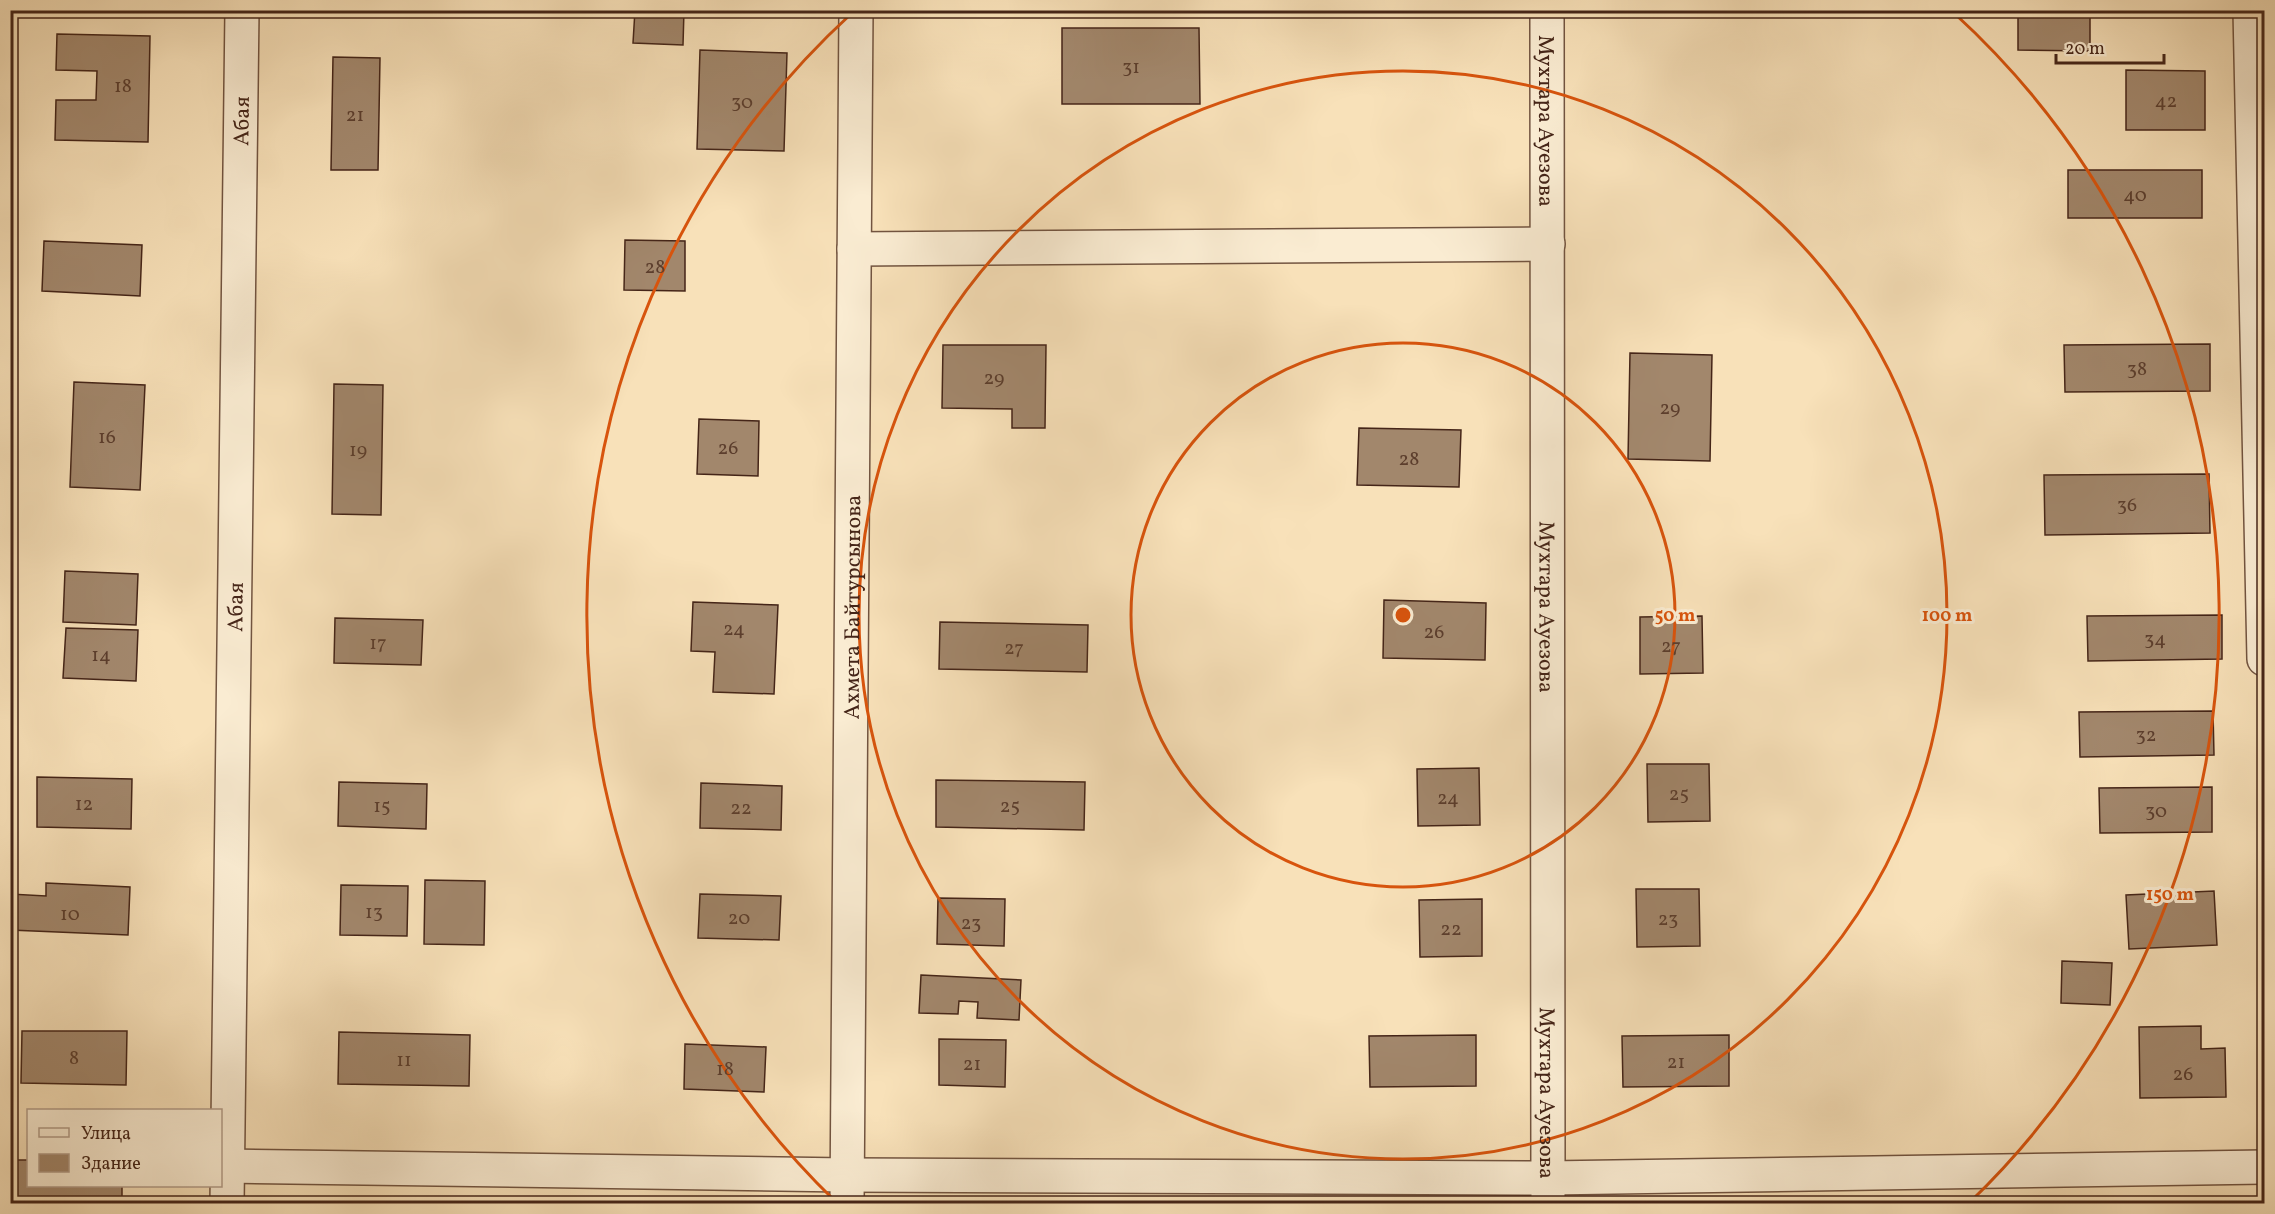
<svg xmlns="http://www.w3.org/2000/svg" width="2275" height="1214" viewBox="0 0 2275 1214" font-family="Vollkorn,serif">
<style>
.building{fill:#a2876c;stroke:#452518;stroke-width:1.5}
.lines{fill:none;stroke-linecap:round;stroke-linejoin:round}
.minor-casing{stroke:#725440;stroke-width:36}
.minor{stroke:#faecd2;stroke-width:33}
.ring{fill:none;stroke:#d8540d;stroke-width:3}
.labels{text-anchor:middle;stroke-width:6;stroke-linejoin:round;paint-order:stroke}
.number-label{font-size:20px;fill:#5c3e2d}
.street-label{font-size:22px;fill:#452518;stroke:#faecd2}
.centre{fill:#d8540d;stroke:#faecd2;stroke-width:3}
.ring-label{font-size:18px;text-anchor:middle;font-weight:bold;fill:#d8540d;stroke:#faecd2;stroke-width:6;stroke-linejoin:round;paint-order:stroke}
</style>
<rect width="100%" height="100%" fill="#f8e1b9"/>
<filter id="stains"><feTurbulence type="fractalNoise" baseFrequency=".00333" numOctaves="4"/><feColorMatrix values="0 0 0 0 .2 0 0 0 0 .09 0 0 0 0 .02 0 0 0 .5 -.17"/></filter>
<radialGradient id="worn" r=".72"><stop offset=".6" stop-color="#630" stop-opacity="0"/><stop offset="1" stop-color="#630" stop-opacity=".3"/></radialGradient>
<!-- building -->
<g class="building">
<path d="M635,10H684L683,45L633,43Z"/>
<path d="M2018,10H2090V51L2018,50Z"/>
<path d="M1062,28H1199L1200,104H1062Z"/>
<path d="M57,34L150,36L148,142L55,140L56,100H96L97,71L56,70Z"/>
<path d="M700,50L787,53L784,151L697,149Z"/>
<path d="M333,57L380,58L378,170H331Z"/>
<path d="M2126,70L2205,71V130H2126Z"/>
<rect x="2068" y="170" width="134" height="48"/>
<path d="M625,240L685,241V291L624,290Z"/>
<path d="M44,241L142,245L140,296L42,291Z"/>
<path d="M2210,344V391L2065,392L2064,345Z"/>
<path d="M943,345H1046L1045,428H1012V409L942,408Z"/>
<path d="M1630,353L1712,355L1710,461L1628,459Z"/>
<path d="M74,382L145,385L140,490L70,487Z"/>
<path d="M334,384L383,385L381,515L332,514Z"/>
<path d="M699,419L759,421L758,476L697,474Z"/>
<path d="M1359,428L1461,430L1459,487L1357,485Z"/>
<path d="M2209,474L2210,533L2045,535L2044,475Z"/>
<path d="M65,571L138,574L136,625L63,622Z"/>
<path d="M1384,600L1486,603L1485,660L1383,658Z"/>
<path d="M693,602L778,605L774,694L713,692L715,652L691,651Z"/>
<path d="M2222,615V659L2088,661L2087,616Z"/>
<path d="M1702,616L1703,673L1640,674V617Z"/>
<path d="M335,618L423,620L421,665L334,663Z"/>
<path d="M940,622L1088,625L1087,672L939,669Z"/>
<path d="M66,628L138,630L136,681L63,678Z"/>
<path d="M2213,711L2214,755L2080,757L2079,712Z"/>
<path d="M1647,764H1709L1710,821L1648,822Z"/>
<path d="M1479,768L1480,825L1418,826L1417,769Z"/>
<path d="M37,777L132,779L131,829L37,827Z"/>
<path d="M936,780L1085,782L1084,830L936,827Z"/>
<path d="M339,782L427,784L426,829L338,826Z"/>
<path d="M701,783L782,786L781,830L700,828Z"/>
<path d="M2212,787V832L2100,833L2099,788Z"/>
<path d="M425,880L485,881L484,945L424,944Z"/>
<path d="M46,883L130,887L128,935L10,930V894L46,896Z"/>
<path d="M341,885L408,886L407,936L340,935Z"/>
<path d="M1636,889H1699L1700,946L1637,947Z"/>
<path d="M2214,891L2217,945L2129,949L2126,895Z"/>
<path d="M700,894L781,896L779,940L698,938Z"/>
<path d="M938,898L1005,899L1004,946L937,944Z"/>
<path d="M1482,899V956L1420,957L1419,900Z"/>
<path d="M2062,961L2112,963L2110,1005L2061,1003Z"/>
<path d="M921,975L1021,980L1019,1020L977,1018L978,1002L959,1001L958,1014L919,1013Z"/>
<path d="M2201,1026V1049L2225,1048L2226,1097L2140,1098L2139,1027Z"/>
<path d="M22,1031H127L126,1085L21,1083Z"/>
<path d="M339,1032L470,1035L469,1086L338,1084Z"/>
<path d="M1476,1035V1086L1370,1087L1369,1036Z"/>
<path d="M1729,1035V1086L1623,1087L1622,1036Z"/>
<path d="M939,1039L1006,1040L1005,1087L939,1085Z"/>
<path d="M685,1044L766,1047L764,1092L684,1089Z"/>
<path d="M17,1160H28V1186H122V1204H17Z"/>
</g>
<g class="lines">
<defs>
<g id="minor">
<path id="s1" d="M1547,10L1548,1204"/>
<path d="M2250,10L2264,659"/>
<path d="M854,249L1548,244"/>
<path d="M227,1166L847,1175L1548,1178L2264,1167"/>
<path id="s2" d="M227,1204L242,10"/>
<path id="s3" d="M847,1204L856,10"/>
</g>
</defs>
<!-- minor casing -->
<use href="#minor" class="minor-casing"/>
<!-- minor -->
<use href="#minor" class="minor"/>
</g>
<!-- distance rings -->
<g class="ring">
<circle cx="1403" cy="615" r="272"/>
<circle cx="1403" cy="615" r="544"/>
<path d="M836 1202A816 816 0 0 1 852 13M1954 13A816 816 0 0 1 1970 1202"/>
</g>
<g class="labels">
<!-- number labels -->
<g class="number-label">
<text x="1131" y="73">31</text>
<text x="123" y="92">18</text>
<text x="2166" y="107">42</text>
<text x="742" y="108">30</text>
<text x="355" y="121">21</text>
<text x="2135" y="201">40</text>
<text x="655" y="273">28</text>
<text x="2137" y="375">38</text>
<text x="994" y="384">29</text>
<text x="1670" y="414">29</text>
<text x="107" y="443">16</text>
<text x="728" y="454">26</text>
<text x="358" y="456">19</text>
<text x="1409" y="465">28</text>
<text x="2127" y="511">36</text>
<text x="734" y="635">24</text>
<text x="1434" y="638">26</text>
<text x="2155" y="645">34</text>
<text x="378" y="649">17</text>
<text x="1671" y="652">27</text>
<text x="1014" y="654">27</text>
<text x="101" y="661">14</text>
<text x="2146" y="741">32</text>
<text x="1679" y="800">25</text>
<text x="1448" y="804">24</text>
<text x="84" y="810">12</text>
<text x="382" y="812">15</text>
<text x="1010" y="812">25</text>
<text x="741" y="814">22</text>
<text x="2156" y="817">30</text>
<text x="374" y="918">13</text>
<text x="70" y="920">10</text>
<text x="739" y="924">20</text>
<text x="1668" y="925">23</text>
<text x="971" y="929">23</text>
<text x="1451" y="935">22</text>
<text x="74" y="1064">8</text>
<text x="404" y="1066">11</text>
<text x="1676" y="1068">21</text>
<text x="972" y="1070">21</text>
<text x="725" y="1075">18</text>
<text x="2183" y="1080">26</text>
</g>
<!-- street labels -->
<g class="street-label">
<text dy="8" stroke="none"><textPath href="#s2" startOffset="1083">Абая</textPath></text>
<text dy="8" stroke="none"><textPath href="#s1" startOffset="111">Мухтара Ауезова</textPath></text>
<text dy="8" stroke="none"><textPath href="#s2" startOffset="597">Абая</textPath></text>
<text dy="8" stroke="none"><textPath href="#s3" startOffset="597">Ахмета Байтурсынова</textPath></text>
<text dy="8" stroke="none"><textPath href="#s1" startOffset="597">Мухтара Ауезова</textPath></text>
<text dy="8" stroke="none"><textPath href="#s1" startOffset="1083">Мухтара Ауезова</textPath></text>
</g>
</g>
<circle cx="1403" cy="615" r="9" class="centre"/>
<g class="ring-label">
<text x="1675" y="621">50 m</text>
<text x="1947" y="621">100 m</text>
<text x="2170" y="900">150 m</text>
</g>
<!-- margin -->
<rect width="2275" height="1214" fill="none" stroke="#f8e1b9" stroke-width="36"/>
<rect x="12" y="12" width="2251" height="1190" fill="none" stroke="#452518" stroke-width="3"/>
<rect x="18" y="18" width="2239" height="1178" fill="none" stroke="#452518" stroke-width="1.5"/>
<!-- legend -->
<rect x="27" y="1109" width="195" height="78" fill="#faecd2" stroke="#b29c88" stroke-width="1.5"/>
<rect x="39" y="1128" width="30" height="9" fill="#faecd2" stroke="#b29c88" stroke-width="1.5"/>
<text x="81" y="1139" font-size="18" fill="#452518">Улица</text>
<rect x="39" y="1154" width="30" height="18" fill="#a2876c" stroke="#b29c88" stroke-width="1.5"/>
<text x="81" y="1169" font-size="18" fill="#452518">Здание</text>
<!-- scale -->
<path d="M2056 54v9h108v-9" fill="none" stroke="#452518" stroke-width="3"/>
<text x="2065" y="54" font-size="18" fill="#452518" stroke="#faecd2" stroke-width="4.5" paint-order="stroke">20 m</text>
<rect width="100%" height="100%" filter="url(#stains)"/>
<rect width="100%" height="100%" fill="url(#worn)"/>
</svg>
